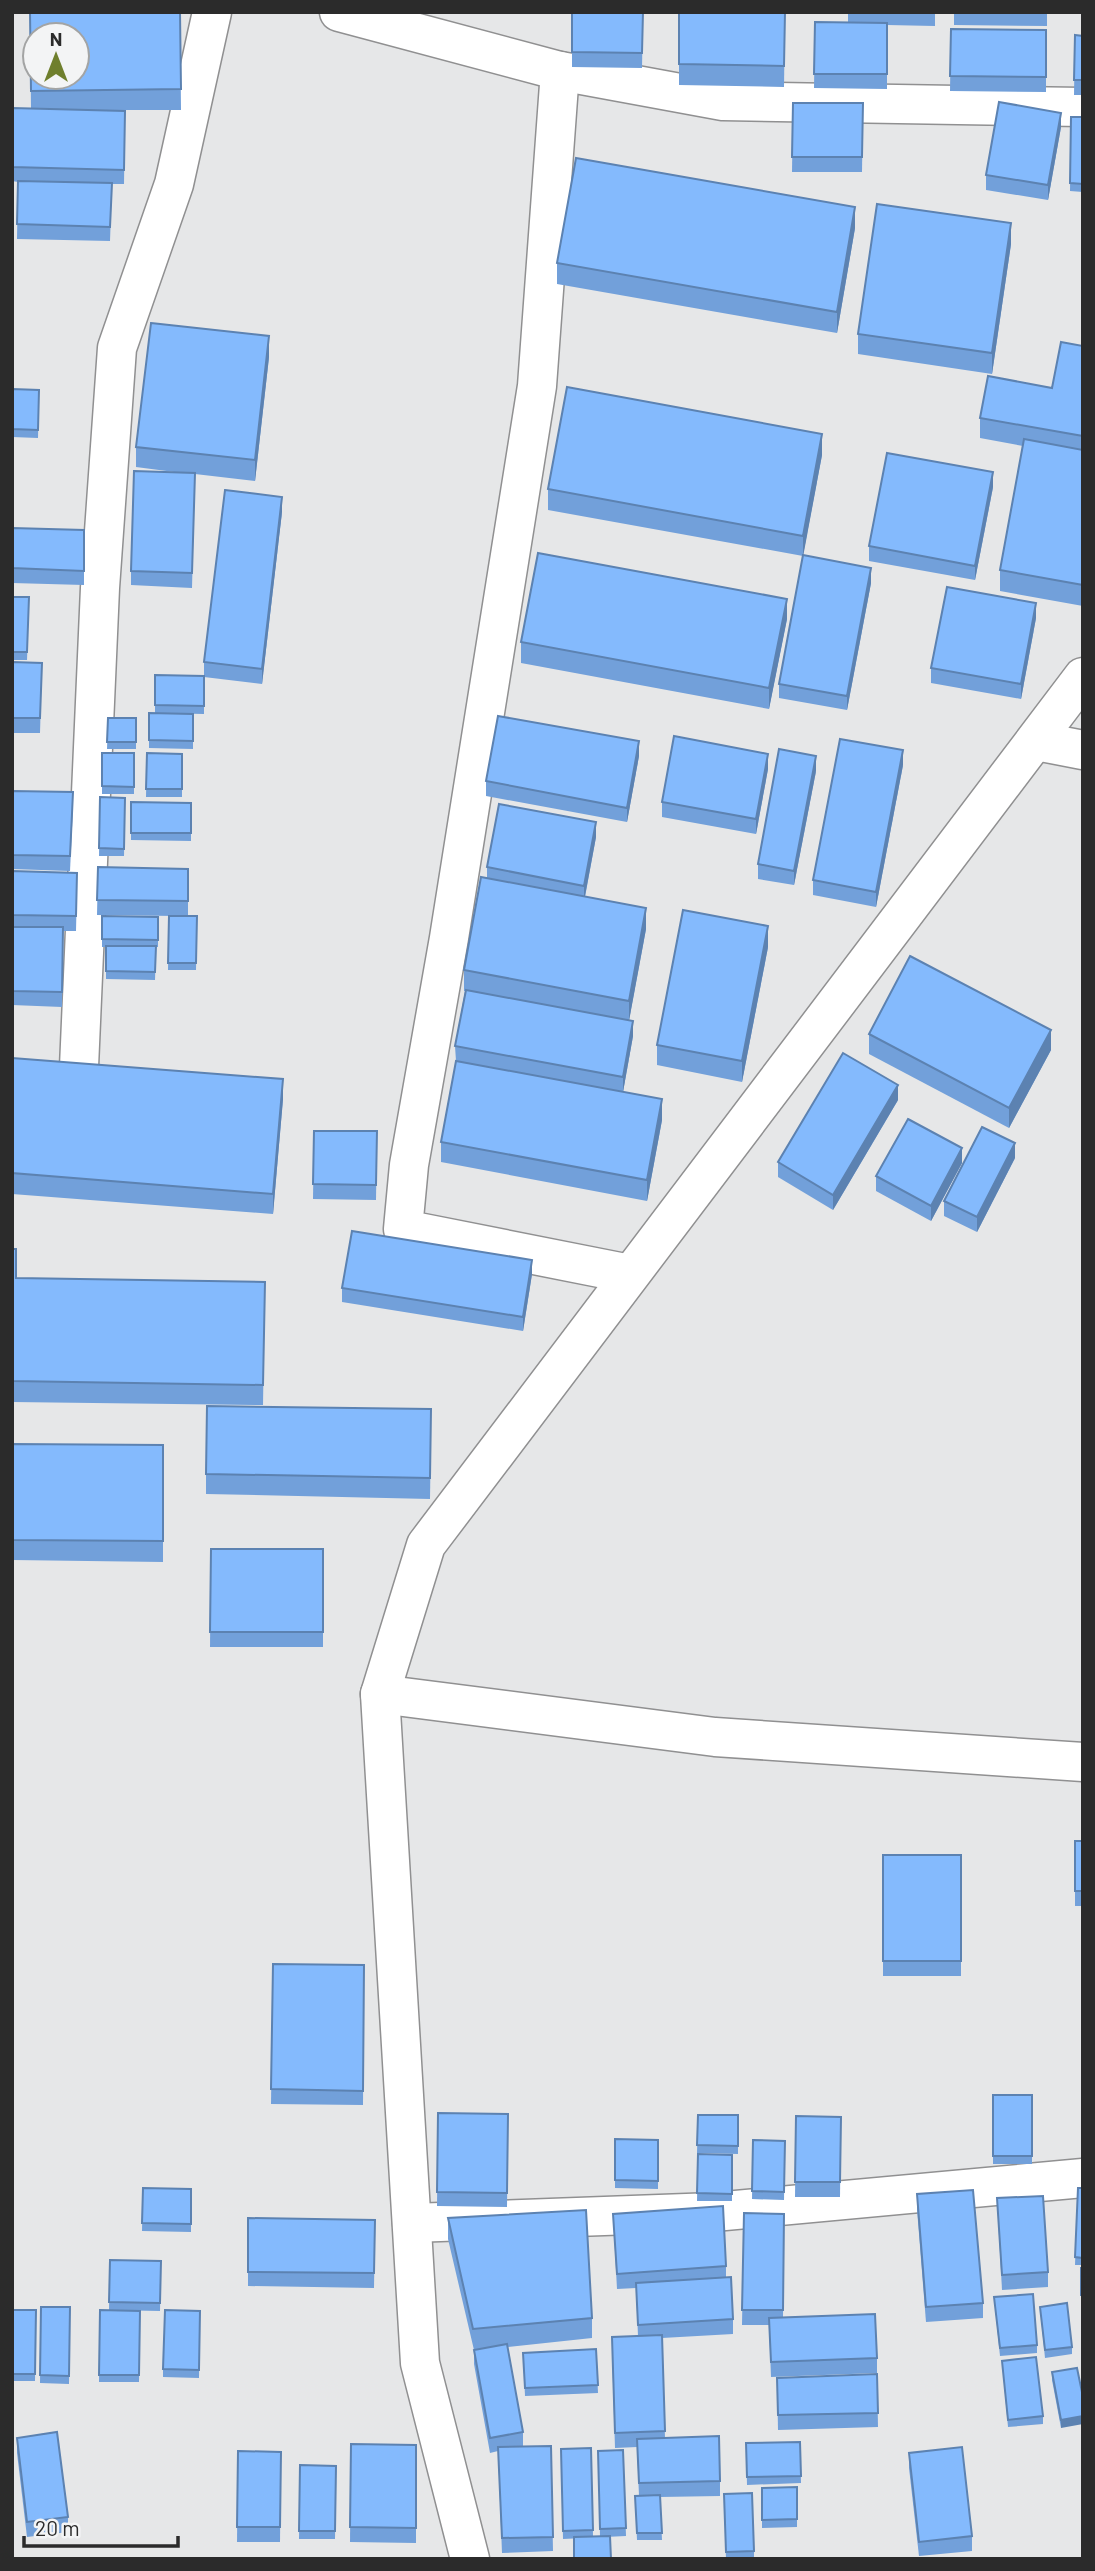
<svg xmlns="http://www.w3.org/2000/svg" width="1095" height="2571" viewBox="0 0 1095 2571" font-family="Barlow,sans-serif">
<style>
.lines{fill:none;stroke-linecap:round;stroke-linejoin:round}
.street-casing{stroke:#909091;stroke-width:41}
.street{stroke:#fff;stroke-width:38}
.wall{fill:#72a0da}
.shaded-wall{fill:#5c82b1}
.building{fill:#84bafd;stroke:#5c82b1;stroke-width:2;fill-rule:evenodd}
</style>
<rect width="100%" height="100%" fill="#e6e7e8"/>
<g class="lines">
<defs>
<g id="street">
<path d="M339,12L560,71L723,101L1083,107"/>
<path d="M560,71L537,386L449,938L409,1165L403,1229L630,1274"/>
<path d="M1036,741L1083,750"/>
<path d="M79,1067L100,588L117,348L174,184L212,12"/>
<path d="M380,1694L715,1737L1083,1762"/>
<path d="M412,2223L714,2212L1083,2178"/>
<path d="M470,2559L420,2363L380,1694L426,1545L1083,677"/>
</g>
</defs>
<!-- street casing -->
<use href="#street" class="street-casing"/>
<!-- street -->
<use href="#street" class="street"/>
</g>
<!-- wall -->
<g class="wall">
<path d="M30,12H180L181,110H106L125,111L124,184H112L110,241L17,239L18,182L12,181V108L31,109Z"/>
<path d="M572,12H643L642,68L572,67Z"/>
<path d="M679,12H785L784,87L679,85Z"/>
<path d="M848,12H935V26L887,25V89L814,88L815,22H848Z"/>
<path d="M954,12H1047V26L954,25Z"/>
<path d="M951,29L1046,30V92L950,91Z"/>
<path d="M1075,35L1083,36V95H1074Z"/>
<path d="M793,103H863L862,172H792Z"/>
<path d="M1071,117H1083V192L1070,191Z"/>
<path d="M1061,127L1048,200L986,190V175Z"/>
<path d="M855,228L837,333L557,284V263Z"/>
<path d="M1011,244L992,374L858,354V334Z"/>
<path d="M1083,346V606L1000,591V570L1023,446L980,438V418L1052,388Z"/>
<path d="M269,357L255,481L195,474L192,588L131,585V571L182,473L136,467V447Z"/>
<path d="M12,389L39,390L38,438L12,437Z"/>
<path d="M822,455L803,555L871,583L847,710L779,698V684L803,556L548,510V489Z"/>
<path d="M993,487L975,580L869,561V546Z"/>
<path d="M282,512L262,684L204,677V662Z"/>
<path d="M12,528L84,530V585L12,583Z"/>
<path d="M12,597H29L27,660H12Z"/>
<path d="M1036,618L1021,699L931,683V668Z"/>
<path d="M787,619L769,709L521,663V642Z"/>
<path d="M12,662L42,663L40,733H12Z"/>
<path d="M155,675L204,676V714L155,713L193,714V749L149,748V713H155Z"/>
<path d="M108,718H136V749H107Z"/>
<rect x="102" y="753" width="32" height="41"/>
<path d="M147,753L182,754V797H146Z"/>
<path d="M639,756L627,822L486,796V781Z"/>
<path d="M903,765L876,907L813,895V880Z"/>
<path d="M768,769L756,834L662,817V802Z"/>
<path d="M816,771L794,885L758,879V864Z"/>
<path d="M12,791L73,807L70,871L12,869Z"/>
<path d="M100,797L125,798L124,856H99Z"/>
<path d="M131,802L191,803V841L131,840Z"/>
<path d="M596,837L585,897L646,929L629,1020L633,1036L623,1092L662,1120L647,1201L441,1162V1142L456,1061L455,1046L465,991H464V970L487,879V867Z"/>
<path d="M98,867L188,869V916H197L196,970H168L169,916H176L97,915Z"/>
<path d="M12,871L77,888L76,931H63L62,1007L12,1005Z"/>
<path d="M102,916L158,917V947H156L155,980L106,979V947H102Z"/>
<path d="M768,947L742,1082L657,1065V1045Z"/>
<path d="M869,1034L1051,1050L1009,1128L869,1054Z"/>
<path d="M12,1058L283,1099L273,1214L12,1194Z"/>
<path d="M898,1100L833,1210L778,1177V1162Z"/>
<path d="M314,1131H377L376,1200L313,1199Z"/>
<path d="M1015,1158L977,1232L944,1216V1201Z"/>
<path d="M962,1163L931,1221L876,1191V1176Z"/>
<path d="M12,1249L16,1278L265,1282L263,1405L12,1402Z"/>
<path d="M532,1274L523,1331L342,1302V1288Z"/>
<path d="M431,1430L430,1499L206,1494V1474Z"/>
<path d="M12,1444L163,1445V1562L12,1560Z"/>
<path d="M211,1549H323V1647H210Z"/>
<rect x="1075" y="1841" width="8" height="65"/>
<rect x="883" y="1855" width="78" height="121"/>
<path d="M273,1964L364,1965L363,2105L271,2104Z"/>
<rect x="993" y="2095" width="39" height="69"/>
<path d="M438,2113L508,2114L507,2207L437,2206Z"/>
<path d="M698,2115H738V2154L697,2153Z"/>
<path d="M796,2116L841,2117L840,2197H795Z"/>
<path d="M615,2139L658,2140V2189L615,2188Z"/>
<path d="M753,2140L785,2141L784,2200L752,2199Z"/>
<path d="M698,2154L732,2155V2201H697Z"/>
<path d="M143,2188L191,2189V2232L142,2231Z"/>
<path d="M1078,2188H1083V2265H1075Z"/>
<path d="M917,2194L983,2303V2318L926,2322L917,2209Z"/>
<path d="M997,2198L1048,2272V2287L1002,2290Z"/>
<path d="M744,2213L784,2214L783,2318L877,2358V2373L771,2377L769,2325H742Z"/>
<path d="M613,2214L726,2266V2278L733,2319V2334L662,2338L665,2438L720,2481V2496L660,2497L662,2540H637L635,2496H639L637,2447L615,2448L612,2352L638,2336L636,2288L617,2289Z"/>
<path d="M248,2218L375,2220L374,2288L248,2286Z"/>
<path d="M448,2218L592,2318V2338L507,2347L523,2432V2447L551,2446L553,2551L502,2553L498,2451L490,2453L474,2364V2350L448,2239Z"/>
<path d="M110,2260L161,2261L160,2311L109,2310Z"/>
<path d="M994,2297L1037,2345V2353L1000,2356Z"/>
<path d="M41,2307H70L69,2384L40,2383Z"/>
<path d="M1040,2307L1072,2347V2354L1045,2358Z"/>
<path d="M12,2310H36L35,2381H12Z"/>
<path d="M100,2310L140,2311L139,2382H99Z"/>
<path d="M200,2311L199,2378L163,2377V2369Z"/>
<path d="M596,2349L598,2393L525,2396L523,2353Z"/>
<path d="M1002,2361L1043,2416V2424L1008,2427Z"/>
<path d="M1077,2368L1061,2428L1052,2380V2372Z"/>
<path d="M877,2374L878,2427L778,2430L777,2378Z"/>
<path d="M17,2438L68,2517V2532L27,2537L17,2453Z"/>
<path d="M800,2442L801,2483L747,2485L746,2443Z"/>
<path d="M351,2444L416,2445V2543L350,2542Z"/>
<path d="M591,2448L593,2536H600L598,2451L623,2450L626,2536L563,2539L561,2449Z"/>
<path d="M238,2451L281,2452L280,2542H237Z"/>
<path d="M909,2453L972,2536V2551L919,2556L909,2468Z"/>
<path d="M300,2465L336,2466L335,2539H299Z"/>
<path d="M797,2487V2527L762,2528V2488Z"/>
<path d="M724,2494L754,2551V2559H726Z"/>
</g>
<!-- shaded-wall -->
<g class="shaded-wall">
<path d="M1061,113V127L1048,200V185Z"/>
<path d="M855,207V228L837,333V312Z"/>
<path d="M1011,223V244L992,374V353Z"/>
<path d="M269,336V357L255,481V460Z"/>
<path d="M822,434V455L803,557V536Z"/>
<path d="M993,472V487L975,580V566Z"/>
<path d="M282,497V512L262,684V669Z"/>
<path d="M871,568V583L847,710V696Z"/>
<path d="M787,599V619L769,709V688Z"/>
<path d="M1036,603V618L1021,699V684Z"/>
<path d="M639,741V756L627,822V808Z"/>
<path d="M903,750V765L876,907V892Z"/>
<path d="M768,754V769L756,834V819Z"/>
<path d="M816,756V771L794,885V871Z"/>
<path d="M596,822V837L584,901V886Z"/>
<path d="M646,908V929L629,1021V1001Z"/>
<path d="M768,926V947L742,1082V1061Z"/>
<path d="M633,1021V1036L623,1092V1077Z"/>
<path d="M1051,1030V1050L1009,1128V1108Z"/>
<path d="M283,1079V1099L273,1214V1194Z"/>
<path d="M898,1085V1100L833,1210V1195Z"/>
<path d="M662,1099V1120L647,1201V1180Z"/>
<path d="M1015,1143V1158L977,1232V1217Z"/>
<path d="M962,1148V1163L931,1221V1206Z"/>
<path d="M532,1260V1274L523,1331V1317Z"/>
<path d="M1083,2416V2424L1061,2428V2420Z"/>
</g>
<!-- building -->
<g class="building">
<path d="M30,12H180L181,89L31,91ZM35,35H77V77H35Z"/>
<path d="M572,12H643L642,53L572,52Z"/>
<path d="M679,12H785L784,66L679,64Z"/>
<path d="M815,22L887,23V74H814Z"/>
<path d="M951,29L1046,30V77L950,76Z"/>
<path d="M1075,35L1083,36V80H1074Z"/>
<path d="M999,102L1061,113L1048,185L986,175Z"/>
<path d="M793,103H863L862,157H792Z"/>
<path d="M12,108L125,111L124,170L12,167Z"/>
<path d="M1071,117H1083V184L1070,183Z"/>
<path d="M576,158L855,207L837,312L557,263Z"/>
<path d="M18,181L112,183L110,227L17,224Z"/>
<path d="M877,204L1011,223L992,353L858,334Z"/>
<path d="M151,323L269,336L255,460L136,447Z"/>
<path d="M1061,342L1083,346V436L980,418L988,376L1052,388Z"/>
<path d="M567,387L822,434L803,536L548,489Z"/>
<path d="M12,389L39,390L38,430L12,429Z"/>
<path d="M1024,439L1083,450V585L1000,570Z"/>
<path d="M887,453L993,472L975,566L869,546Z"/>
<path d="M134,471L195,473L192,573L131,571Z"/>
<path d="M225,490L282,497L262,669L204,662Z"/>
<path d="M12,528L84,530V571L12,568Z"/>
<path d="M538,553L787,599L769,688L521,642Z"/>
<path d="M803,555L871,568L847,696L779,684Z"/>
<path d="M947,587L1036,603L1021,684L931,668Z"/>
<path d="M12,597H29L27,652H12Z"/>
<path d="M12,662L42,663L40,718H12Z"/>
<path d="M155,675L204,676V706L155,705Z"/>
<path d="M149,713L193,714V741L149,740Z"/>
<path d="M498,716L639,741L627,808L486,781Z"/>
<path d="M108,718H136V742H107Z"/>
<path d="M674,736L768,754L756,819L662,802Z"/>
<path d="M840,739L903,750L876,892L813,880Z"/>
<path d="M779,749L816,756L794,871L758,864Z"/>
<path d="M102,753H134V787L102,786Z"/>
<path d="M147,753L182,754V789H146Z"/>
<path d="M12,791L73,792L70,856L12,855Z"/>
<path d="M100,797L125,798L124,849L99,848Z"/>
<path d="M131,802L191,803V833H131Z"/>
<path d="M499,804L596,822L584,886L487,867Z"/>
<path d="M98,867L188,869V901L97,900Z"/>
<path d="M12,871L77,873L76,916L12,915Z"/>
<path d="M481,877L646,908L629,1001L464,970Z"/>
<path d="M683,910L768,926L742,1061L657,1045Z"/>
<path d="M102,916L158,917V940L102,939Z"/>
<path d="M169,916H197L196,963H168Z"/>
<path d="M12,927H63L62,992L12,991Z"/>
<path d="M106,946H156L155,972L106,971Z"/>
<path d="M910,956L1051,1030L1009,1108L869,1034Z"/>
<path d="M466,990L633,1021L623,1077L455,1046Z"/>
<path d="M843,1053L898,1085L833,1195L778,1162Z"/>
<path d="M12,1058L283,1079L273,1194L12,1173Z"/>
<path d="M456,1061L662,1099L647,1180L441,1142Z"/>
<path d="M908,1119L962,1148L931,1206L876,1176Z"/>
<path d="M982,1127L1015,1143L977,1217L944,1201Z"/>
<path d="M314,1131H377L376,1185L313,1184Z"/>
<path d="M352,1231L532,1260L523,1317L342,1288Z"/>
<path d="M12,1249H16V1278L265,1282L263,1385L12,1381Z"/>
<path d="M207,1406L431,1409L430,1478L206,1474Z"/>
<path d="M12,1444L163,1445V1541L12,1540Z"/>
<path d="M211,1549H323V1632H210Z"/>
<rect x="1075" y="1841" width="8" height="50"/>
<rect x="883" y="1855" width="78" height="106"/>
<path d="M273,1964L364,1965L363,2091L271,2089Z"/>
<rect x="993" y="2095" width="39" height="61"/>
<path d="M438,2113L508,2114L507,2193L437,2192Z"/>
<path d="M698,2115H738V2146L697,2145Z"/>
<path d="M796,2116L841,2117L840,2182H795Z"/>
<path d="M615,2139L658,2140V2181L615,2180Z"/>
<path d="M753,2140L785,2141L784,2192L752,2191Z"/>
<path d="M698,2154L732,2155V2194L697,2193Z"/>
<path d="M143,2188L191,2189V2224L142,2223Z"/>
<path d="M1078,2188H1083V2258L1075,2257Z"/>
<path d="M973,2190L983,2303L926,2307L917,2194Z"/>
<path d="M1043,2196L1048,2272L1002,2275L997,2198Z"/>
<path d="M723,2206L726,2266L617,2274L613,2214Z"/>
<path d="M586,2210L592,2318L473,2329L448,2218Z"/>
<path d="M744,2213L784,2214L783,2310H742Z"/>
<path d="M248,2218L375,2220L374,2273L248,2272Z"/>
<path d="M110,2260L161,2261L160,2303L109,2302Z"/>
<rect x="1081" y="2268" width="2" height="27"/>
<path d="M731,2277L733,2319L638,2325L636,2283Z"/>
<path d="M1033,2294L1037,2345L1000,2348L994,2297Z"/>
<path d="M1067,2303L1072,2347L1045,2350L1040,2307Z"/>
<path d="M41,2307H70L69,2376L40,2375Z"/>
<path d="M12,2310H36L35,2374H12Z"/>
<path d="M100,2310L140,2311L139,2375H99Z"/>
<path d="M165,2310L200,2311L199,2370L163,2369Z"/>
<path d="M875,2314L877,2358L771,2362L769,2318Z"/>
<path d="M662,2335L665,2431L615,2433L612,2337Z"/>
<path d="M507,2344L523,2432L490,2438L474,2350Z"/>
<path d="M596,2349L598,2385L525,2388L523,2353Z"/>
<path d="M1036,2357L1043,2416L1008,2420L1002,2361Z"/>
<path d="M1077,2368L1083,2397V2416L1061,2420L1052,2372Z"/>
<path d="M877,2374L878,2413L778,2415L777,2378Z"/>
<path d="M57,2432L68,2517L27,2522L17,2438Z"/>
<path d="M719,2436L720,2481L639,2483L637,2439Z"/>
<path d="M800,2442L801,2476L747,2477L746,2443Z"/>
<path d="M351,2444L416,2445V2528L350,2527Z"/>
<path d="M551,2446L553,2537L502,2538L498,2447Z"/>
<path d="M962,2447L972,2536L919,2542L909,2453Z"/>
<path d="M591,2448L593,2530L563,2531L561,2449Z"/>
<path d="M623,2450L626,2528L600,2529L598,2451Z"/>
<path d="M238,2451L281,2452L280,2527H237Z"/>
<path d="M300,2465L336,2466L335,2531H299Z"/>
<path d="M797,2487V2519L762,2520V2488Z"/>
<path d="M752,2493L754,2551L726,2552L724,2494Z"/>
<path d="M660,2495L662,2533H637L635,2496Z"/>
<path d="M610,2536L611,2559H574V2537Z"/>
</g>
<!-- border -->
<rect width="1095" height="2571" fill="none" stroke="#2b2b2b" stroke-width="28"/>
<!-- north arrow -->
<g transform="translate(56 56)"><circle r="33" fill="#f3f4f5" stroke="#a3a4a4" stroke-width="2"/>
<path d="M0-5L12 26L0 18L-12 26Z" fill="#6f7f2d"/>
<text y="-10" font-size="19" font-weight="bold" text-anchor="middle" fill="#2b2b2b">N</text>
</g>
<!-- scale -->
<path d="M24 2536v10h154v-10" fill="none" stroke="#2b2b2b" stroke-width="3.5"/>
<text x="35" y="2536" font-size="21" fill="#2b2b2b" stroke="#f3f4f5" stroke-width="5" paint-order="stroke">20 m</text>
</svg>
